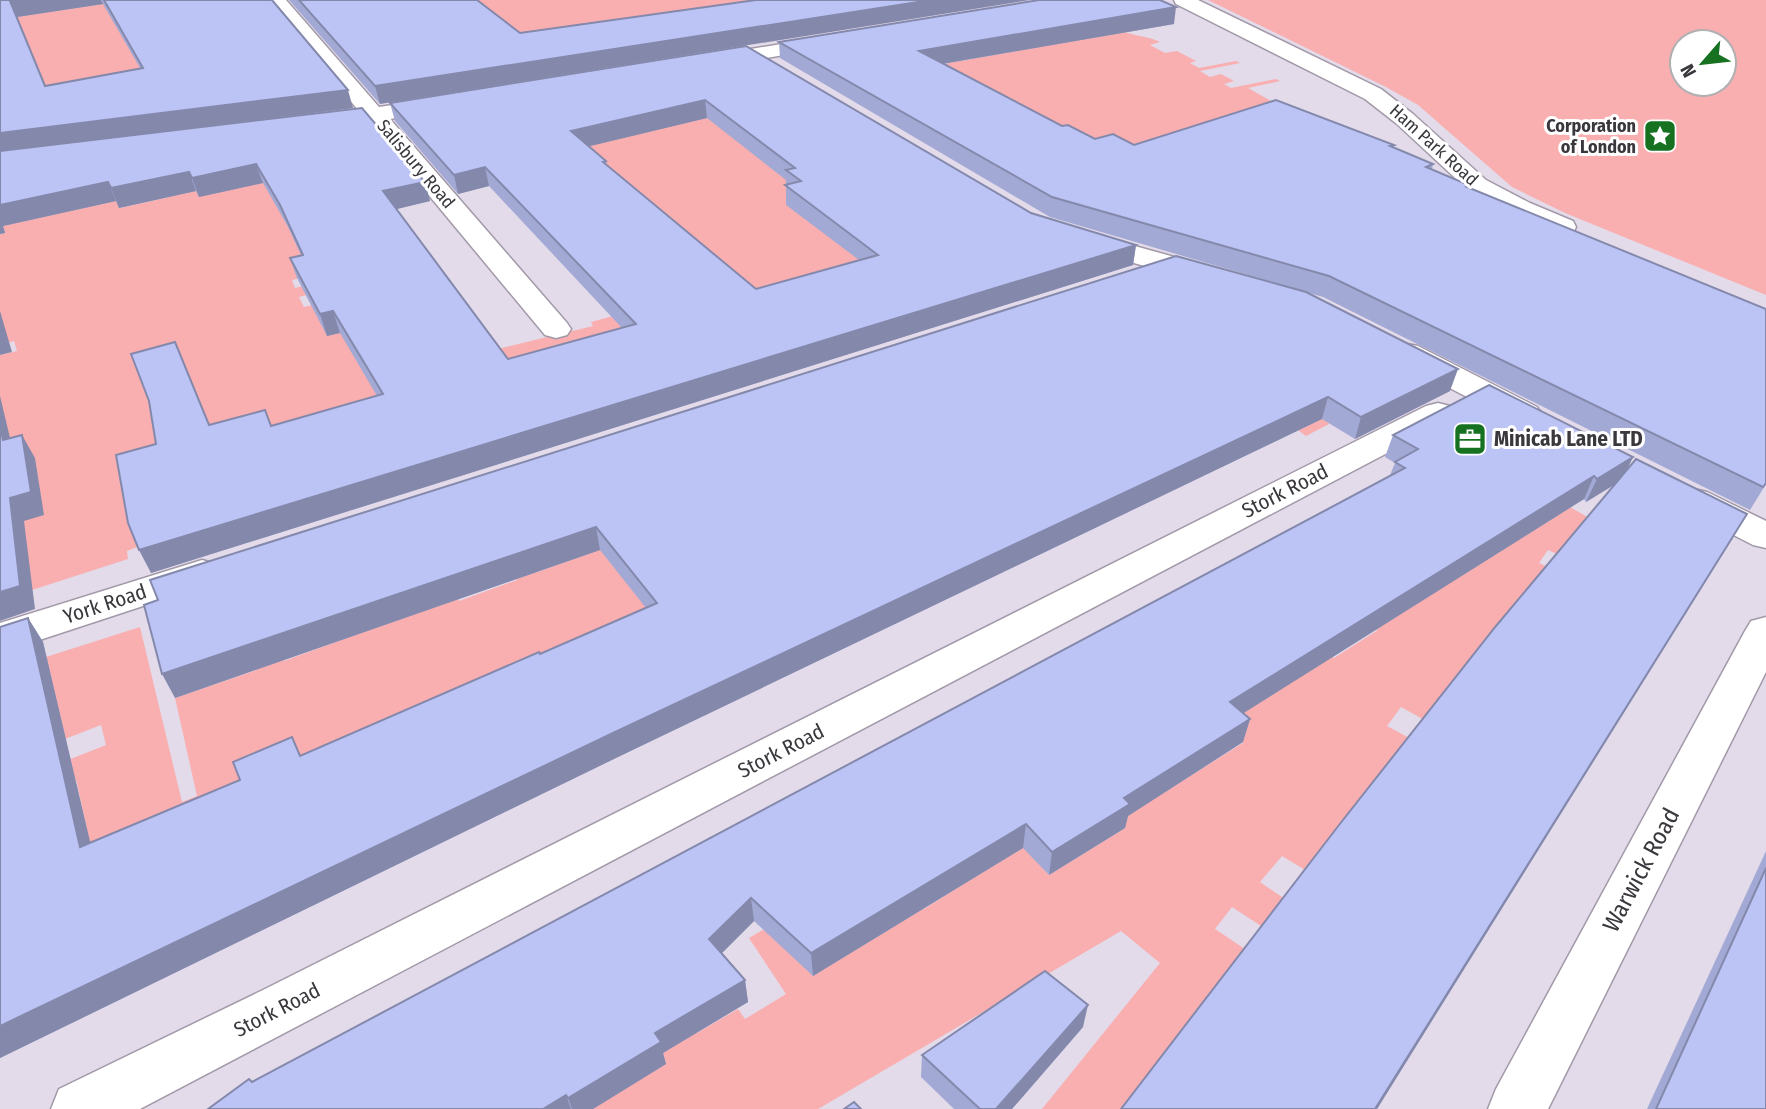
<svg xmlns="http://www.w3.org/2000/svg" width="1766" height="1109" viewBox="0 0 1766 1109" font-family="'Fira Sans Condensed',sans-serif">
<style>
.green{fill:#f9afb0;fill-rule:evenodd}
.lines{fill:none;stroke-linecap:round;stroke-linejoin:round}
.street-casing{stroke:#a299a8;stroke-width:3}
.street{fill:#fff;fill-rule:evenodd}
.wall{fill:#a2a9d4;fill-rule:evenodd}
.shaded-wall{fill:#8489ac}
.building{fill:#bcc4f6;stroke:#8489ac;stroke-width:2;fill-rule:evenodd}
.labels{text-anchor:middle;stroke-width:6;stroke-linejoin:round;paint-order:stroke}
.far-poi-label{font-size:18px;font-weight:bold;fill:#3a373d;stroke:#fff;text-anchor:end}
.far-street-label{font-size:18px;fill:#3a373d;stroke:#fff}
.poi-label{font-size:21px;font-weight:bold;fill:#3a373d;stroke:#fff;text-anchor:start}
.street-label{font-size:21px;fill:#3a373d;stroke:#fff}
.near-street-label{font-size:24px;fill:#3a373d;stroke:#fff}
</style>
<rect width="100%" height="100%" fill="#e3daea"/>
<!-- green -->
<g class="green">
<path d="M0,0H115L210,51L56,111Z"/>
<path d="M400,0H901L415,48Z"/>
<path d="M1208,0H1766V295L1565,213L1512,187L1418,105L1386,87ZM1724,42V84H1682V42Z"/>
<path d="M1120,30C1135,37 1146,35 1160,42L1150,45L1165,53L1177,51L1196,61L1190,63L1199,68L1236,61L1240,63L1200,71L1210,77L1221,74L1234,81L1224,84L1231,88L1276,79L1280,81L1248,88L1287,110L1483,243L834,74L938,65L949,63L955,56L962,61L972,59L978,52L985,56Z"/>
<path d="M670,96L815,165L787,205L799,214L813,211L876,261L127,551L128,559L32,590L27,550L0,505V355L17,351L14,341L0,345V234L4,233L0,206L113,195L120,208L165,198L258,170L317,274L292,280L295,288L370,270L374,278L299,297L304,307L330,301L350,329L431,365L593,326L591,322L624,313L532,177Z"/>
<path d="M1290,368L1329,424L1306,436L1298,430L260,823L0,865L87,829L76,779L0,809V787L106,745L101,725L65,739L46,657L140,627L182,802L197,796L175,698L257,670L275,639L284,661L347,638L447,579L459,601L517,580L505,559L525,552L538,572L590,553L578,534Z"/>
<path d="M1570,507L1608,529L1579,564L1548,550L1539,563L1605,592L1486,754L1401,707L1387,726L1415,741L1310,873L1282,856L1260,882L1348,942L1328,970L1232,907L1215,929L1248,951L1131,1109H1042L1160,963L1121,931L818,1109H592L632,1005L697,1033L738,1009L745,1019L786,994L749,938L884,859L924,909L991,867L982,803L1049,875L1125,828L1056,760L1141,773L1163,793L1243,743L1223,726L1288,625L1334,658L1378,630L1333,599Z"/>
</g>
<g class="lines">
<defs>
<g id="street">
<path d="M267,0H286L379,107L446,97L454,99L457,104L454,109L390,119L567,323L571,329L567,335L556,338L545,335L368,122L318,130L310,128L306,123L310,118L358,110Z"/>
<path d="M1174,0H1198L1381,89L1413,114L1486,180L1530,203L1573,221L1576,227L1573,233L1563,235L1553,233L1512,215L1468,190L1397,124L1365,99L1176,4Z"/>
<path d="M829,36L836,38L839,42L836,46L709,68L702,66L698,62L702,58L709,56Z"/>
<path d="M1084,232L1218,269L1222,275L1218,281L1208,284L1074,246L1070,240L1074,234Z"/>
<path d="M1407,344L1418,346L1537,407L1542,414L1537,421L1525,424L1513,421L1396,360L1391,353L1396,346Z"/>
<path d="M1438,403L1450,406L1455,413L1450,420L140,1109H51L59,1089L263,990L1426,406Z"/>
<path d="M1694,489L1707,492L1766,521V548L1753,545L1681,508L1676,500L1681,492Z"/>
<path d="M202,560L216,564L222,573L216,582L0,653V623Z"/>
<path d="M1766,617V672L1548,1109H1488L1496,1089L1745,631L1751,621Z"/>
</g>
</defs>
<!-- street casing -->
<use href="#street" class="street-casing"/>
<!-- street -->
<use href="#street" class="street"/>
</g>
<!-- wall -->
<g class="wall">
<path d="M0,0H272L353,108L244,122L425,182L430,201L396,209L508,359L622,328L489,186L458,194L395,121L390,103L746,46L1031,213L1136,245L1133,265L151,573L156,444L210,425L272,426L377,396L340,333L327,336L297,278L290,258L301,255L287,225L263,183L199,197L196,191L119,208L116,201L3,226L5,233L0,234ZM103,4L140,68L45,86L17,17ZM707,118L786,180V205L859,260L756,289L607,166L606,161L589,146Z"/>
<path d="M289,0H477L380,104Z"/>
<path d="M1174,24L943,64L1062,126L1095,139L1134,145H1394L1393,148L1433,164L1432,169L1471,186L1470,188L1766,484L1750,510L1323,297L1050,217L780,58L779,42Z"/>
<path d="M1176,256L1450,391L1355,439L1322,419L618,757L0,1058V627L28,618L43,642L90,843L301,756L646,608L600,550L175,698Z"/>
<path d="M1393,435L1633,457L1627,470L1733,538L1377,1109H1121L1614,485L1586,502L1584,499L1243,713L1250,719L1243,742L1128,816L1125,828L1049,875L1023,848L813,976L754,921L722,953L745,980L748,1002L663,1053L666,1064L593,1109H208L252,1082L1390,475L1395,463L1385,457Z"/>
<path d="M1766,851V1109H1647Z"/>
<path d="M1083,1027L1012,1109H954L921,1077L922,1055Z"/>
</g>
<!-- shaded-wall -->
<g class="shaded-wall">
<path d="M17,0H101L103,4L17,17L52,104L10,1Z"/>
<path d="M931,0H1030L380,104L375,86Z"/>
<path d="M1176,7L1174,24L918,68L919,51Z"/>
<path d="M348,90L353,108L0,152V133Z"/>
<path d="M705,100L707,118L574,150L571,131Z"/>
<path d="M256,164L263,183L199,197L192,178Z"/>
<path d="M485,167L489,186L458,194L454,175Z"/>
<path d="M189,172L196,191L119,208L111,188Z"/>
<path d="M108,182L116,201L3,226L5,233L0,234V205Z"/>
<path d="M425,182L430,201L389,211L383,191Z"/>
<path d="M1136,245L1133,265L151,573L139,550Z"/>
<path d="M0,311L12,352L0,355Z"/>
<path d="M333,311L340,333L327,336L320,314Z"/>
<path d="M1458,369L1450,391L1355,439L1361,417Z"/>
<path d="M0,396L16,463L3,440L0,427Z"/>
<path d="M1328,397L1322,419L618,757L0,1058V1026L613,733Z"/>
<path d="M22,435L35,458L44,515L24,521L35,609L0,621V592L10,498Z"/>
<path d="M1633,457L1622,480L1586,502L1597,479Z"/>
<path d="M1594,476L1584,499L1223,726L1230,702Z"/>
<path d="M1747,514L1377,1109H1375Z"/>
<path d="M596,527L600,550L175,698L162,674Z"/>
<path d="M28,618L43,642L97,871L80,847Z"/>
<path d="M1250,719L1243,742L1128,816L1125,828L1049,875L1052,852L1124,798Z"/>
<path d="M1026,824L1023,848L813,976L811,953Z"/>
<path d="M751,898L754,921L713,962L709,939Z"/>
<path d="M745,980L748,1002L663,1053L666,1064L593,1109H572L568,1098L655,1033Z"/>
<path d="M1088,1005L1083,1027L1012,1109H996Z"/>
<path d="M566,1095L571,1109H543Z"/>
</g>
<!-- building -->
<g class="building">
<path d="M0,0H17L10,1L45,86L143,68L104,0H272L348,90L0,133Z"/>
<path d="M299,0H477L520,33L756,0H931L375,86Z"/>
<path d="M1039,0H1160L1176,7L919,51L1062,126L1068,125L1095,139L1113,134L1134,145L1276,100L1394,145L1390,146L1433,164L1426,167L1471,186L1467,187L1766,309V483L1763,487L1329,276L1052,197L779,42Z"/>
<path d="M746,46L1031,213L1136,245L139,550L128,523L116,455L156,444L149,401L131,354L175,342L209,425L265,410L271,426L383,394L333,311L320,314L290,258L303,255L280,205L256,164L192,178L189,172L111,188L108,182L0,205V151L362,108L425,182L383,191L508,359L636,324L485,167L454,175L390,103ZM705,100L795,168L786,170L801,181L785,185L878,255L756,289L603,162L606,161L571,131Z"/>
<path d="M1176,256L1306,292L1458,369L1361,417L1328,397L613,733L0,1026V627L28,618L80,847L240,780L233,762L292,737L300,756L539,652L540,654L657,603L596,527L162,674L144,605L158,600L150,580Z"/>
<path d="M1489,385L1633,457L1597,479L1594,476L1230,702L1250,719L1124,798L1130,804L1052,852L1026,824L811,953L751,898L709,939L745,980L655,1033L661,1042L568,1098L566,1095L543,1109H208L249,1079L252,1082L1405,468L1395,462L1418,449L1393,435Z"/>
<path d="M0,427L3,440L22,435L31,492L10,498L20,586L0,592Z"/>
<path d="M1636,459L1747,514L1375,1109H1121L1339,825L1496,626Z"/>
<path d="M1766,868V1109H1656Z"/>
<path d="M1045,971L1088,1005L996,1109H980L922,1055Z"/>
<path d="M854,1102L861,1109H844Z"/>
</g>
<!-- icons -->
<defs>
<symbol id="sight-square" viewBox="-11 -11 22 22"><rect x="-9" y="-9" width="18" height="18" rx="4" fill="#167220" stroke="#fff"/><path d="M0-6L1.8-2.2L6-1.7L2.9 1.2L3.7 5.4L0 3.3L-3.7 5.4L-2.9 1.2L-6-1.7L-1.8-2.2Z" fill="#fff"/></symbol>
<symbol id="office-square" viewBox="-11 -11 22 22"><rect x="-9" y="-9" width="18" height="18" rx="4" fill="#167220" stroke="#fff"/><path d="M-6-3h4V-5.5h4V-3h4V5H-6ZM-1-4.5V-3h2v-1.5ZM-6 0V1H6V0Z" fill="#fff"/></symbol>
</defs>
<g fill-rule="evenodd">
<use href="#sight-square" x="1641" y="117" width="38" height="38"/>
<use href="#office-square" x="1451" y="420" width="38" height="38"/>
</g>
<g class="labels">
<!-- far-poi labels -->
<g class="far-poi-label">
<text x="1636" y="132">Corporation<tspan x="1636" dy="21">of London</tspan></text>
</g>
<!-- far-street labels -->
<g class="far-street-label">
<text transform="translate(1434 145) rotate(42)" y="6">Ham Park Road</text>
<text transform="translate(416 164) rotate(50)" y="6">Salisbury Road</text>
</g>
<!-- poi labels -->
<g class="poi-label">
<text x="1494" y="446">Minicab Lane LTD</text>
</g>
<!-- street labels -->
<g class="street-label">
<text transform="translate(1285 491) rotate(-27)" y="7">Stork Road</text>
<text transform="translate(105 604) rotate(-18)" y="7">York Road</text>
<text transform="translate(781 751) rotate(-27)" y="7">Stork Road</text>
<text transform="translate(277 1010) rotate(-27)" y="7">Stork Road</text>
</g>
<!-- near-street labels -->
<g class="near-street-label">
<text transform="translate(1641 870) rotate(-62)" y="8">Warwick Road</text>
</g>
</g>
<!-- north arrow -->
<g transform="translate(1703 63) rotate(242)"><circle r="33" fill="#ffffff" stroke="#b0afb1" stroke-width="2"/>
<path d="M0-5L12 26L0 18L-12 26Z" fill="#167220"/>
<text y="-10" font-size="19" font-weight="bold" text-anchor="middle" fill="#3a373d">N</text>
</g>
</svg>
